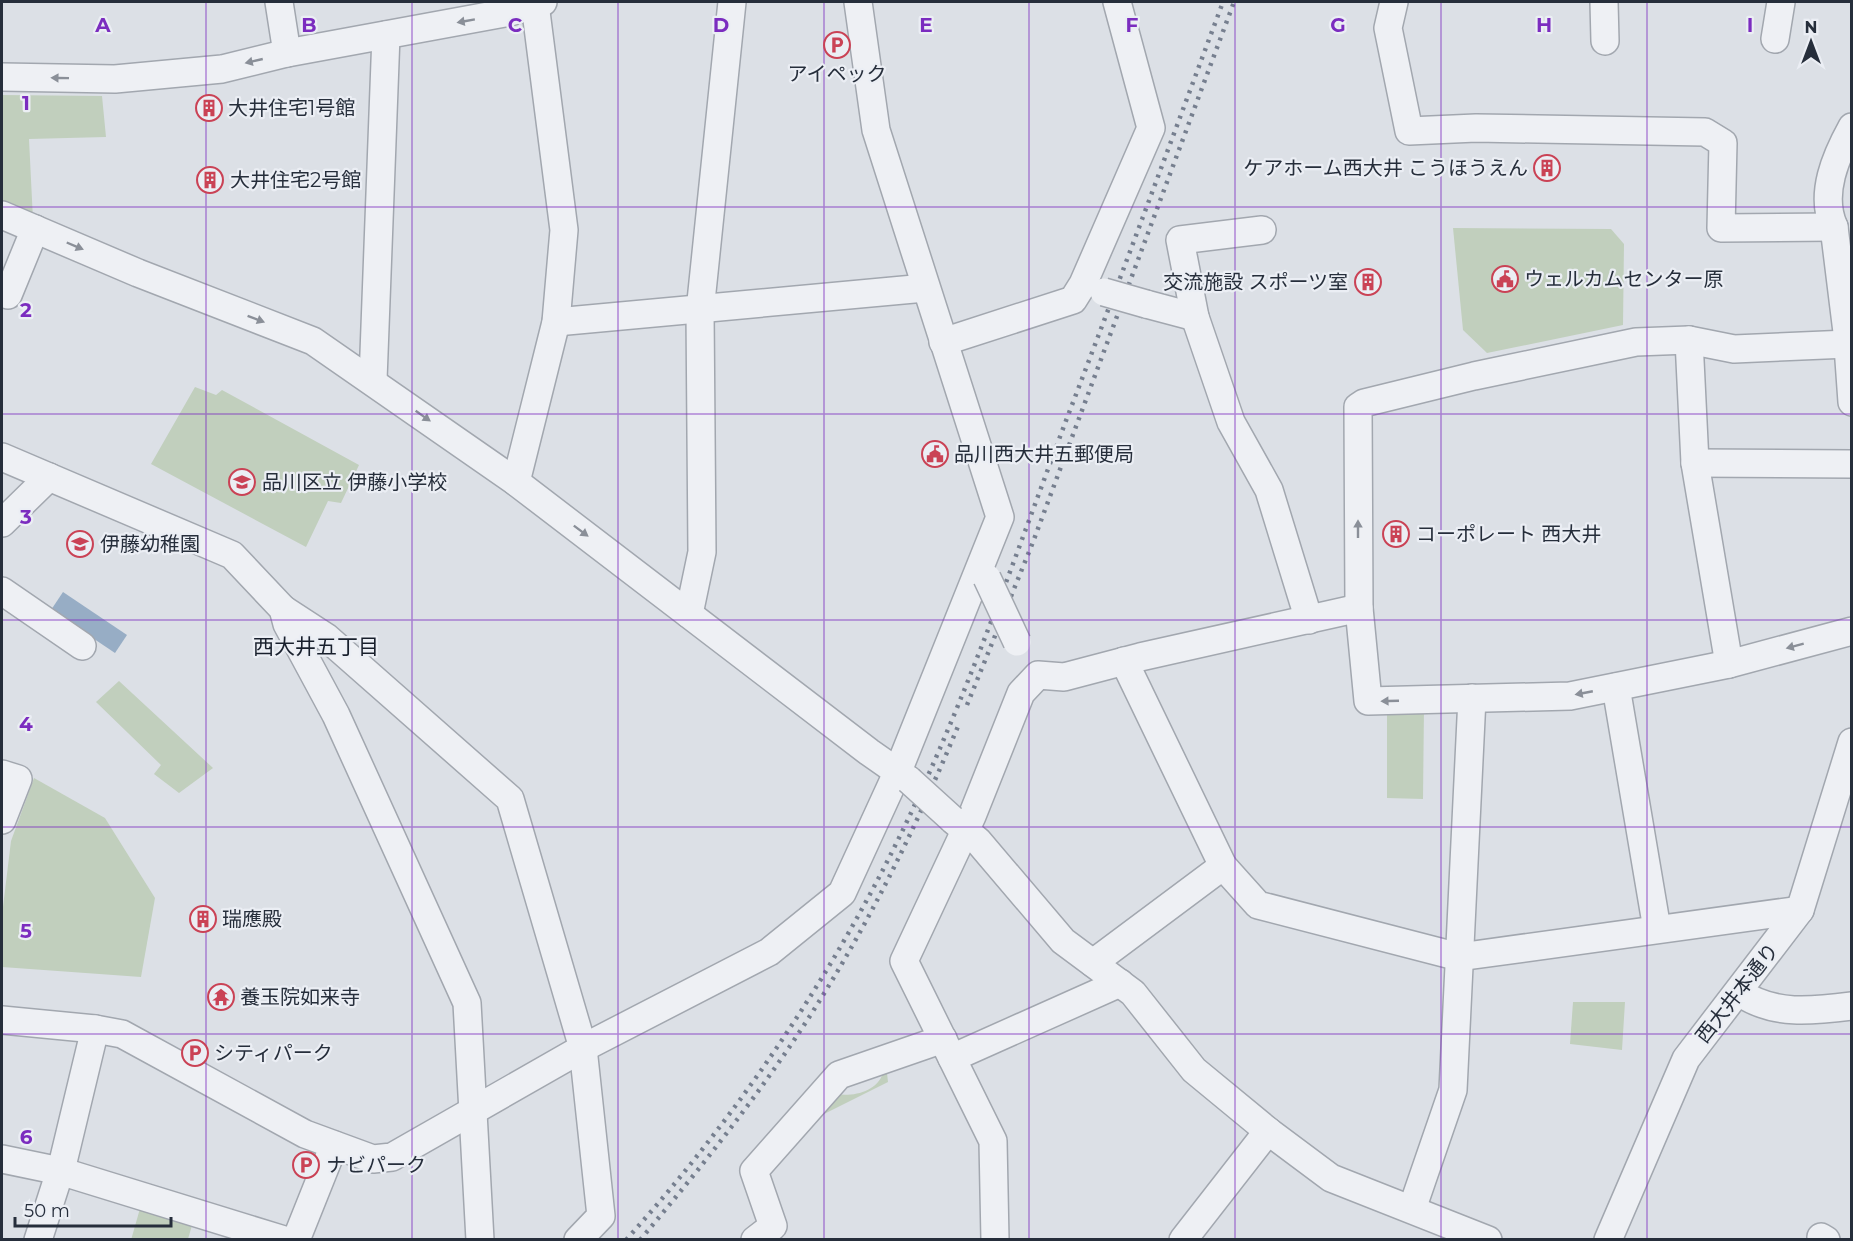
<svg xmlns="http://www.w3.org/2000/svg" width="1853" height="1241" viewBox="0 0 1853 1241" font-family="Montserrat,'Noto Sans JP',sans-serif">
<style>
.green{fill:#c1cfbd}
.water{fill:#97adc5}
.lines{fill:none;stroke-linecap:round;stroke-linejoin:round}
.minor-casing{stroke:#a2a7af;stroke-width:30}
.minor{stroke:#eef0f4;stroke-width:27}
.rail{stroke:#767f8f;stroke-width:4.5;stroke-dasharray:3 6;stroke-linecap:butt}
.minor-bridge-casing{stroke:#a2a7af;stroke-width:30;stroke-linecap:butt}
.minor-bridge{stroke:#eef0f4;stroke-width:27}
.oneway{fill:#8a8f98}
.grid{fill:none;stroke:#7b2cbf;stroke-width:1.5;stroke-opacity:0.55}
.labels{text-anchor:middle;stroke-width:4.5;stroke-linejoin:round;paint-order:stroke}
.poi-label{font-size:20px;fill:#262e3b;stroke:#ebeef4;text-anchor:start}
.street-label{font-size:20px;fill:#262e3b;stroke:#ebeef4}
.neighbourhood-label{font-size:21px;fill:#181f2c;stroke:#ebeef4}
.grid-label{font-size:20px;text-anchor:middle;font-weight:bold;fill:#7b2cbf;stroke:#ebeef4;stroke-width:4.5;stroke-linejoin:round;paint-order:stroke}
</style>
<rect width="100%" height="100%" fill="#dce0e6"/>
<!-- green -->
<g class="green">
<path d="M2,95L102,96L106,137L29,139L33,220L2,206Z"/>
<path d="M1453,228L1611,229L1624,244L1623,325L1487,353L1463,330Z"/>
<path d="M195,387L216,395L222,390L359,465L341,503L328,501L306,547L151,464Z"/>
<path d="M119,681L213,768L179,793L154,774L161,765L96,702Z"/>
<path d="M1387,708H1424L1423,799L1387,798Z"/>
<path d="M34,778L105,818L155,898L141,977L2,967V915L11,841Z"/>
<path d="M1573,1002H1625L1622,1050L1570,1044Z"/>
<path d="M883,1073H887L888,1082L822,1115L821,1112L835,1094C853,1097 877,1092 883,1073Z"/>
<path d="M141,1205L193,1222L188,1239L131,1240Z"/>
</g>
<!-- water -->
<path class="water" d="M63,592L127,635L115,653L51,610Z"/>
<g class="lines">
<defs>
<g id="minor">
<path d="M279,2L287,53"/>
<path d="M1394,2L1388,28L1409,131L1476,128L1705,132L1723,143L1721,228L1834,227"/>
<path d="M1604,2L1605,41"/>
<path d="M1775,39L1781,2"/>
<path d="M2,77L115,79L222,69L287,53L510,12L543,2"/>
<path d="M1852,127C1836,156 1819,194 1834,227L1847,332L1852,402"/>
<path d="M2,215L138,273L313,341L516,482L869,752L909,780"/>
<path d="M1262,230L1180,240L1195,317L1231,422L1269,490L1309,620"/>
<path d="M8,295L35,229"/>
<path d="M1146,304L1195,317"/>
<path d="M556,322L925,288"/>
<path d="M1689,340L1695,463L1729,664"/>
<path d="M943,342L1073,300L1083,284L1151,128L1117,2"/>
<path d="M1848,344L1734,349L1689,340L1636,342L1474,376L1364,403L1358,407L1359,608L1368,701L1570,696L1729,664L1852,631"/>
<path d="M373,380L386,35"/>
<path d="M2,457L232,555L283,609L287,624L336,715L467,1003L480,1240"/>
<path d="M1695,463L1852,464"/>
<path d="M516,482L556,322L564,230L535,4"/>
<path d="M2,523L49,477"/>
<path d="M2,591L82,646"/>
<path d="M283,609L326,637L510,799L583,1048L601,1216L578,1240"/>
<path d="M689,614L702,552L700,311L732,2"/>
<path d="M1124,661L1223,866L1258,905L1459,957L1800,910"/>
<path d="M1616,687L1657,929"/>
<path d="M2,774L18,779L2,820"/>
<path d="M953,820L978,841L1063,941L1133,993L1194,1070L1268,1131L1331,1178L1488,1240"/>
<path d="M1093,963L1223,866"/>
<path d="M1739,992C1773,1016 1813,1011 1852,1006"/>
<path d="M2,1020L95,1029L122,1034L305,1134L373,1159L392,1157L583,1048L769,952L842,893L898,771L1000,517L876,130L858,2"/>
<path d="M952,1058L1120,983"/>
<path d="M2,1159L60,1171L284,1240"/>
<path d="M1412,1209L1453,1090L1472,698"/>
<path d="M1821,1237L1826,1240"/>
<path d="M38,1240L63,1162L95,1029"/>
<path d="M296,1240L334,1145"/>
<path d="M755,1240L773,1226L754,1171L839,1075L943,1039"/>
<path d="M995,1240L993,1141L904,961L972,816L1021,693L1038,675L1064,677L1140,657L1359,608"/>
<path d="M1183,1240L1268,1131"/>
<path d="M1608,1240L1686,1059L1800,910L1852,742"/>
</g>
</defs>
<!-- minor casing -->
<use href="#minor" class="minor-casing"/>
<!-- minor -->
<use href="#minor" class="minor"/>
<!-- rail -->
<g class="rail">
<path d="M967,705L1033,542L1234,2"/>
<path d="M626,1240C743,1110 844,959 917,800C974,676 1019,546 1067,418C1120,280 1171,141 1223,2"/>
<path d="M640,1240C705,1163 767,1085 820,1000C875,912 919,820 959,724"/>
</g>
<defs>
<g id="minor-bridge">
<path d="M1104,292L1146,304"/>
<path d="M987,578L1017,642"/>
<path d="M909,780L952,819"/>
</g>
</defs>
<!-- minor-bridge casing -->
<use href="#minor-bridge" class="minor-bridge-casing"/>
<!-- minor-bridge -->
<use href="#minor-bridge" class="minor-bridge"/>
</g>
<!-- one-way arrows -->
<defs><path id="oneway-solid" d="M-6-.8H1V-3.2L6.5 0L1 3.2V.8H-6Z" transform="scale(1.5)"/></defs>
<g class="oneway">
<use href="#oneway-solid" transform="translate(466 21) rotate(170)"/>
<use href="#oneway-solid" transform="translate(254 61) rotate(167)"/>
<use href="#oneway-solid" transform="translate(60 78) rotate(-179)"/>
<use href="#oneway-solid" transform="translate(75 246) rotate(23)"/>
<use href="#oneway-solid" transform="translate(256 319) rotate(21)"/>
<use href="#oneway-solid" transform="translate(423 416) rotate(35)"/>
<use href="#oneway-solid" transform="translate(1358 529) rotate(-90)"/>
<use href="#oneway-solid" transform="translate(581 531) rotate(37)"/>
<use href="#oneway-solid" transform="translate(1795 646) rotate(165)"/>
<use href="#oneway-solid" transform="translate(1584 693) rotate(169)"/>
<use href="#oneway-solid" transform="translate(1390 701) rotate(178)"/>
</g>
<!-- grid -->
<path class="grid" d="M206,2V1240M412,2V1240M618,2V1240M824,2V1240M1029,2V1240M1235,2V1240M1441,2V1240M1647,2V1240M2,207H1852M2,414H1852M2,620H1852M2,827H1852M2,1034H1852"/>
<!-- icons -->
<defs>
<symbol id="parking-ring" viewBox="-11 -11 22 22"><circle r="9.5" fill="#ebeef4" stroke="#ca4255" stroke-width="1.5"/><path d="M-3.5-5.5H1a3.5 3.5 0 0 1 0 7H-1V5.5H-3.5ZM-1-3.4V-.6H.8a1.4 1.4 0 0 0 0-2.8Z" fill="#ca4255"/></symbol>
<symbol id="building-ring" viewBox="-11 -11 22 22"><circle r="9.5" fill="#ebeef4" stroke="#ca4255" stroke-width="1.5"/><path d="M-4-6H4V6H1V3H-1V6H-4ZM-2.5-4.3h1.7v1.8h-1.7ZM.8-4.3h1.7v1.8H.8ZM-2.5-1h1.7V.8h-1.7ZM.8-1h1.7V.8H.8Z" fill="#ca4255"/></symbol>
<symbol id="civic-ring" viewBox="-11 -11 22 22"><circle r="9.5" fill="#ebeef4" stroke="#ca4255" stroke-width="1.5"/><path d="M-.6-6.5H3V-4.5H.6V-3L4-1V1h2V6H-6V1h2V-1L-.6-3ZM-1.2 2.5V6h2.4V2.5Z" fill="#ca4255"/></symbol>
<symbol id="school-ring" viewBox="-11 -11 22 22"><circle r="9.5" fill="#ebeef4" stroke="#ca4255" stroke-width="1.5"/><path d="M0-5L7-2L0 1L-7-2ZM-4 1L0 2.5L4 1V4Q0 6-4 4Z" fill="#ca4255"/></symbol>
<symbol id="temple-ring" viewBox="-11 -11 22 22"><circle r="9.5" fill="#ebeef4" stroke="#ca4255" stroke-width="1.5"/><path d="M0-6L5-2H3V0L6.5 2.5H4V6H1.5V3h-3V6H-4V2.5H-6.5L-3 0V-2H-5Z" fill="#ca4255"/></symbol>
</defs>
<g fill-rule="evenodd">
<use href="#parking-ring" x="822" y="30" width="30" height="30"/>
<use href="#building-ring" x="194" y="93" width="30" height="30"/>
<use href="#building-ring" x="1532" y="153" width="30" height="30"/>
<use href="#building-ring" x="195" y="165" width="30" height="30"/>
<use href="#civic-ring" x="1490" y="264" width="30" height="30"/>
<use href="#building-ring" x="1353" y="267" width="30" height="30"/>
<use href="#civic-ring" x="920" y="439" width="30" height="30"/>
<use href="#school-ring" x="227" y="467" width="30" height="30"/>
<use href="#building-ring" x="1381" y="519" width="30" height="30"/>
<use href="#school-ring" x="65" y="529" width="30" height="30"/>
<use href="#building-ring" x="188" y="904" width="30" height="30"/>
<use href="#temple-ring" x="206" y="982" width="30" height="30"/>
<use href="#parking-ring" x="180" y="1038" width="30" height="30"/>
<use href="#parking-ring" x="291" y="1150" width="30" height="30"/>
</g>
<g class="labels">
<!-- poi labels -->
<g class="poi-label">
<text x="837" y="81" text-anchor="middle">アイペック</text>
<text x="228" y="115">大井住宅1号館</text>
<text x="1528" y="175" text-anchor="end">ケアホーム西大井 こうほうえん</text>
<text x="230" y="187">大井住宅2号館</text>
<text x="1524" y="286">ウェルカムセンター原</text>
<text x="1348" y="289" text-anchor="end">交流施設 スポーツ室</text>
<text x="954" y="461">品川西大井五郵便局</text>
<text x="262" y="489">品川区立 伊藤小学校</text>
<text x="1416" y="541">コーポレート 西大井</text>
<text x="100" y="551">伊藤幼稚園</text>
<text x="222" y="926">瑞應殿</text>
<text x="240" y="1004">養玉院如来寺</text>
<text x="214" y="1060">シティパーク</text>
<text x="326" y="1172">ナビパーク</text>
</g>
<!-- street labels -->
<g class="street-label">
<text transform="translate(1737 993) rotate(-52)" y="7">西大井本通り</text>
</g>
<!-- neighbourhood labels -->
<g class="neighbourhood-label">
<text x="316" y="654">西大井五丁目</text>
</g>
</g>
<g class="grid-label">
<text x="103" y="32">A</text>
<text x="309" y="32">B</text>
<text x="515" y="32">C</text>
<text x="721" y="32">D</text>
<text x="926" y="32">E</text>
<text x="1132" y="32">F</text>
<text x="1338" y="32">G</text>
<text x="1544" y="32">H</text>
<text x="1750" y="32">I</text>
<text x="26" y="110">1</text>
<text x="26" y="317">2</text>
<text x="26" y="524">3</text>
<text x="26" y="731">4</text>
<text x="26" y="938">5</text>
<text x="26" y="1144">6</text>
</g>
<!-- border -->
<rect width="1853" height="1241" fill="none" stroke="#262e3b" stroke-width="6"/>
<!-- north arrow -->
<g transform="translate(1811 42)" stroke="#ebeef4" stroke-width="4.5" paint-order="stroke">
<path d="M0-4.5L10 22L0 15L-10 22Z" fill="#262e3b"/>
<text y="-9" font-size="16" font-weight="bold" text-anchor="middle" fill="#262e3b">N</text>
</g>
<!-- scale -->
<path d="M15 1217v9h156v-9" fill="none" stroke="#262e3b" stroke-width="3"/>
<text x="24" y="1217" font-size="18" fill="#262e3b" stroke="#ebeef4" stroke-width="4.5" paint-order="stroke">50 m</text>
</svg>
